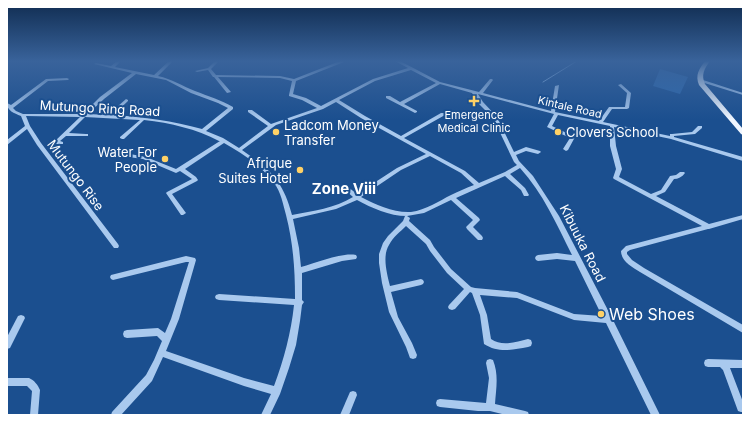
<svg xmlns="http://www.w3.org/2000/svg" width="750" height="422" viewBox="0 0 750 422" font-family="Inter,sans-serif">
<style>
.green{fill:#2e69ad}
.lines{fill:none;stroke-linecap:round;stroke-linejoin:round}
.stream{stroke:#9cc4f0;stroke-width:1}
.minor{fill:#a9c9ee;fill-rule:evenodd}
.major{fill:#f0f6ff;fill-rule:evenodd}
.poi-dot{fill:#ffd166;stroke:#1b4f8f;stroke-width:1.5}
.labels{text-anchor:middle;stroke-width:4;stroke-linejoin:round;paint-order:stroke}
.far-street-label{font-size:11px;fill:#fff;stroke:#1b4f8f}
.far-poi-label{font-size:11px;fill:#fff;stroke:#1b4f8f}
.street-label{font-size:13px;fill:#fff;stroke:#1b4f8f}
.poi-label{font-size:13px;fill:#fff;stroke:#1b4f8f;text-anchor:start}
.quarter-label{font-size:15px;font-weight:bold;fill:#fff;stroke:#1b4f8f}
.near-poi-label{font-size:16px;fill:#fff;stroke:#1b4f8f;text-anchor:start}
</style>
<rect width="100%" height="100%" fill="#1b4f8f"/>
<!-- green -->
<path class="green" d="M660,69L688,77L680,94L653,86Z"/>
<g class="lines">
<!-- stream -->
<path class="stream" d="M543,82L577,61"/>
<!-- minor -->
<g class="minor">
<path d="M117,61H121L115,67L154,75L169,61H173L158,76C172,79 182,86 195,91C208,96 221,100 233,107V109L206,131L223,138L239,148L268,126L248,112V110H252L271,124L317,108L302,100L289,96V95L292,81L280,78L218,77L231,92L227,93L214,77H213L208,70L197,72L195,71L208,68L215,61H219L211,69L216,75L280,76L294,79L340,61H345L344,62L296,81L293,94L306,98L321,106L373,79L408,68L395,61H400L440,82L479,92L490,79H492L493,80L483,93L551,111L555,86L559,85L555,112L599,121L609,107H625L627,93L618,85L621,84L631,93L629,108L627,109H612L603,122L670,136V134H672L692,132L698,126H702V128L695,134L674,136V137L743,157V161L671,139L614,127L616,146L622,169L619,177L651,194L661,190L670,176L676,175L680,172H684L685,173C682,177 678,179 674,179L665,192L656,196L709,224L743,215V219L709,229H708L630,250L627,252V254L632,260L644,268L743,325V333L640,272C632,267 621,261 621,251L626,246L702,226L614,179L613,178L616,169L610,146V126L558,115L552,126L575,137L568,150L566,151L563,149L570,138L547,127L554,114L478,94L483,102L497,117L514,152L526,147L540,151L541,152L538,154L526,151L516,155L519,161L533,176L559,216L612,318L660,415H651L606,323L574,320L517,298L480,295L487,315L491,339C502,347 516,342 528,339L531,340L532,343L531,346L528,347C512,350 498,353 484,344L480,315L472,293L470,292L455,309L452,310L449,309L448,307L449,305L464,289L447,273L430,251L426,244L406,226C400,232 393,237 389,245C382,256 387,274 390,286L421,279L423,280L424,282L423,284L421,285L391,292L398,317L412,343L417,355L416,358L413,359L410,358L406,347L389,312L382,283L379,263V254L383,243L388,236L403,221L405,216H407C389,216 372,208 357,200L336,209L293,219L299,248L301,267C316,263 342,252 356,255L357,257L356,259L342,261L302,273V300L304,302L302,305L300,321L296,345L289,368L280,394L270,415H261L271,394L244,386L163,357L152,381L121,415H111L112,412L146,375L154,360L162,341L157,336L127,338L124,337L123,334L124,331L127,330L158,328L165,333L171,319L189,262H186L113,280L111,279L110,277L111,275L186,256L195,258L196,260L179,319L166,351L244,378L274,386C284,359 291,333 294,305L219,300L216,299L215,297L216,295L219,294L295,299V297C295,269 293,242 286,215C283,204 281,192 274,183C262,166 242,153 224,143L185,169L196,177L198,180L197,181L172,194L186,213L183,215H181L166,193L167,192L192,179L180,171L176,173L143,159L114,155L111,153L114,151L146,157L176,169L220,141H219C196,129 171,123 144,120L124,139H122L120,138V137L140,120L85,117L69,133L86,134H88V136H66L60,141L63,142V144H54V142L80,117L26,116L30,126L41,143L118,244L119,246L118,248H114L37,145L27,129L7,145V140L25,126L21,116C14,113 7,111 7,103L11,105L46,79L67,78L69,79L68,80L48,81L13,108L16,111L23,114H83L100,97L132,73L94,64L96,63L111,66ZM411,70L436,83L400,102L390,96H386V98L415,113L417,112V111L404,104L440,84L472,93L479,104L493,118L514,162L517,165L505,172L479,183L465,171L404,138L445,115V113H441L401,136L365,116L339,100L375,81ZM136,74L166,80L191,93L218,103L228,108L202,129C173,121 144,117 113,115L128,101V100L126,99L108,115L88,114L104,99ZM336,102L361,118L426,154L397,168L357,194L348,187H344L343,188L344,189L353,197C335,208 313,211 292,215C283,181 271,170 242,150L276,125L323,109ZM430,156L461,173L474,185C466,188 459,191 451,195C439,201 426,210 411,212C394,213 376,205 361,197L401,170ZM520,168C543,193 557,225 572,255L557,253L538,255L536,256L535,258L536,260L538,261L557,259L575,261L602,316L574,314L517,292L475,288L471,287L451,269L434,247L430,240L409,221L410,218L407,216L424,213L451,200L473,220L466,227L467,229L478,240H482L483,238L482,236L473,227L480,220L479,218L456,198L505,176L521,190L524,196H528L529,195L525,188L510,174Z"/>
<path d="M698,79H700L743,93V95L698,81Z"/>
<path d="M21,315L24,316L25,318L10,348L7,349V337L18,316Z"/>
<path d="M490,359L493,360C499,375 496,389 495,404L525,411L528,412L529,415H506L490,411H478L440,407L437,406L436,403L437,400L440,399L486,403L489,378L486,363L487,360Z"/>
<path d="M708,359L743,360V368H730L743,402V412H741L738,411L723,370L720,367H708L705,366L704,363L705,360Z"/>
<path d="M7,378H29C34,380 38,385 40,390L38,415H30L32,391L27,386H7Z"/>
<path d="M353,391L356,392L357,395L349,415H340L350,392Z"/>
</g>
<!-- major -->
<path class="major" d="M705,61H710C704,69 701,75 705,84L743,129V135L741,134L699,85C695,75 699,69 705,61Z"/>
</g>
<!-- sky -->
<linearGradient id="sky" x2="0" y2="1"><stop stop-color="#0f2b4f"/><stop offset="0.51" stop-color="#39639b"/><stop offset="1" stop-color="#39639b" stop-opacity="0"/></linearGradient>
<rect width="750" height="120" fill="url(#sky)"/>
<!-- markers -->
<g class="poi-dot">
<path d="M472 95h4v4h4v4h-4v4h-4v-4h-4v-4h4z"/>
<circle cx="276" cy="132" r="4"/>
<circle cx="558" cy="132" r="4"/>
<circle cx="165" cy="159" r="4"/>
<circle cx="300" cy="170" r="4"/>
<circle cx="601" cy="314" r="4"/>
</g>
<g class="labels">
<!-- far-street labels -->
<g class="far-street-label">
<text transform="translate(570 107) rotate(13)" y="4">Kintale Road</text>
</g>
<!-- far-poi labels -->
<g class="far-poi-label">
<text x="474" y="119">Emergence<tspan x="474" dy="13">Medical Clinic</tspan></text>
</g>
<!-- street labels -->
<g class="street-label">
<text transform="translate(100 108) rotate(3)" y="5">Mutungo Ring Road</text>
<text transform="translate(76 175) rotate(53)" y="5">Mutungo Rise</text>
<text transform="translate(583 243) rotate(63)" y="5">Kibuuka Road</text>
</g>
<!-- poi labels -->
<g class="poi-label">
<text x="284" y="130">Ladcom Money<tspan x="284" dy="15">Transfer</tspan></text>
<text x="566" y="137">Clovers School</text>
<text x="157" y="157" text-anchor="end">Water For<tspan x="157" dy="15">People</tspan></text>
<text x="292" y="168" text-anchor="end">Afrique<tspan x="292" dy="15">Suites Hotel</tspan></text>
</g>
<!-- quarter labels -->
<g class="quarter-label">
<text x="344" y="194">Zone Viii</text>
</g>
<!-- near-poi labels -->
<g class="near-poi-label">
<text x="609" y="320">Web Shoes</text>
</g>
</g>
<!-- border -->
<rect width="750" height="422" fill="none" stroke="#ffffff" stroke-width="16"/>
</svg>
